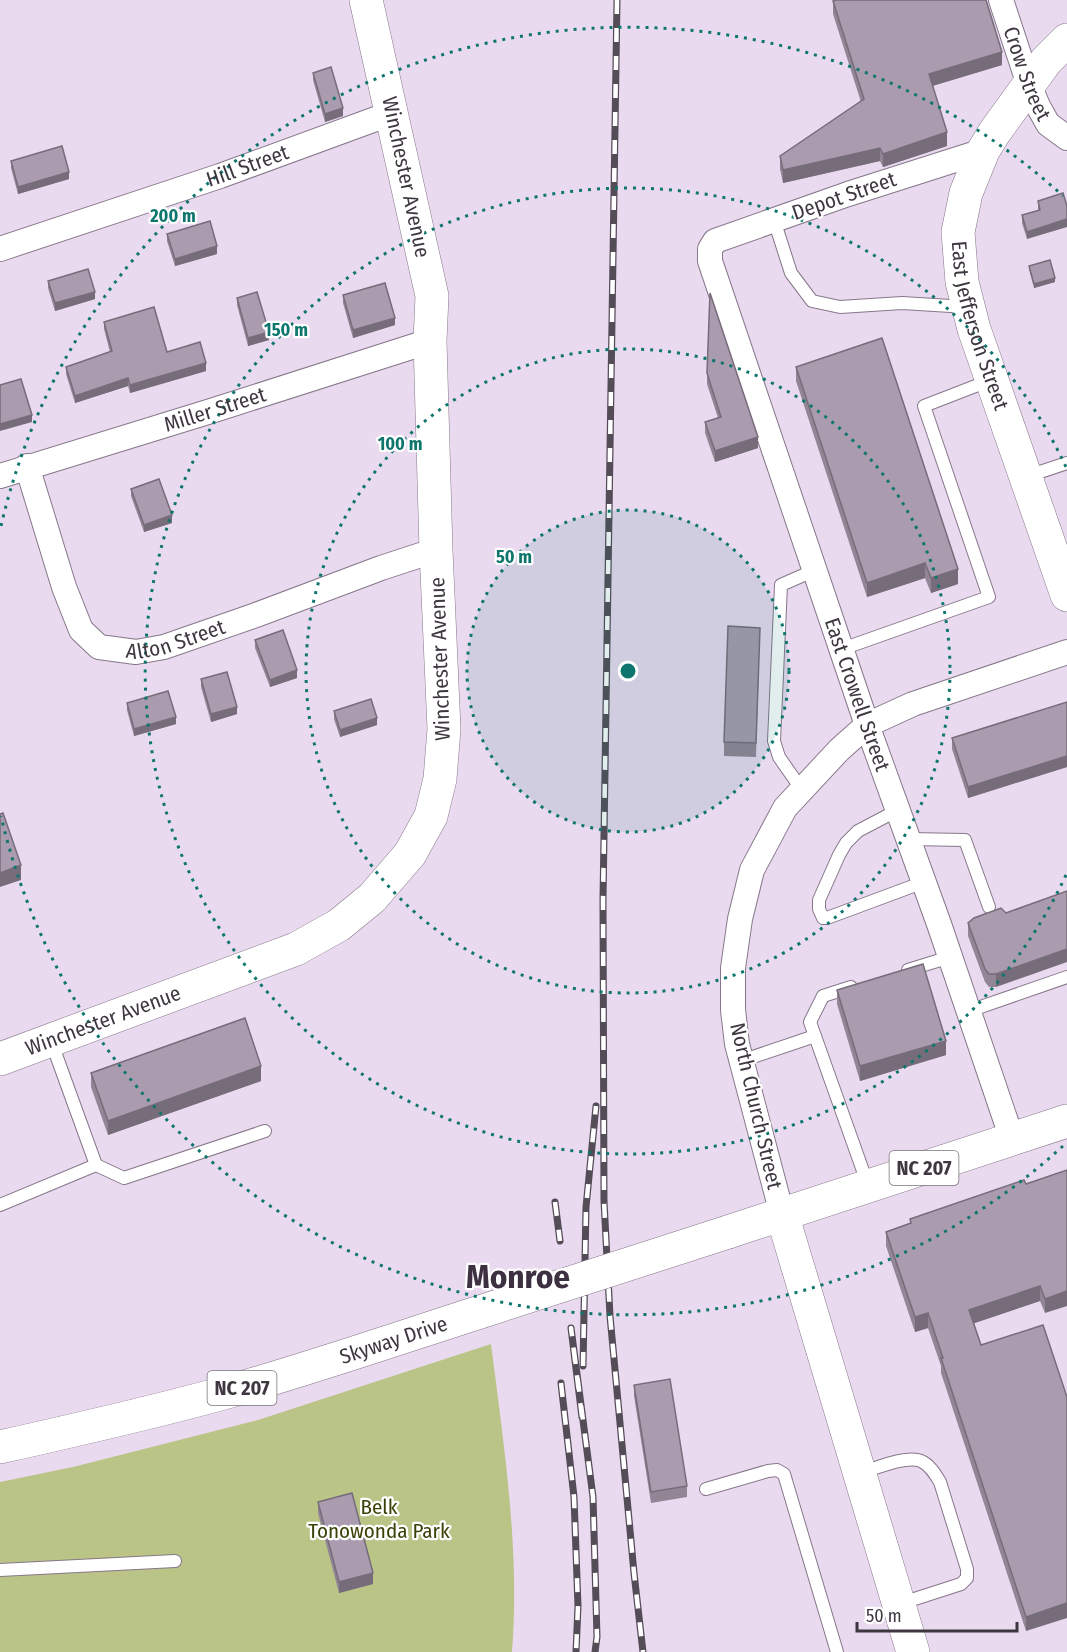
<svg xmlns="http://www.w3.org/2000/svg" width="1067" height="1652" viewBox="0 0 1067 1652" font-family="'Fira Sans Condensed',sans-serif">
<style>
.green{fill:#bac487}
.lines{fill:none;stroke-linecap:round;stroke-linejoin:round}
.lane-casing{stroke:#86778a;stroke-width:14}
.street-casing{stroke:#86778a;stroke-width:26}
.secondary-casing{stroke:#86778a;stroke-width:34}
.primary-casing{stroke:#86778a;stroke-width:34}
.lane{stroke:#fff;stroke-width:12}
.street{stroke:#fff;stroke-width:24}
.secondary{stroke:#fff;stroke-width:33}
.primary{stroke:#fff;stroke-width:33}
.rail-casing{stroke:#544c57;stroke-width:7}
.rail{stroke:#fff;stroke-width:4.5;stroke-dasharray:14;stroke-linecap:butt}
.primary-bridge-casing{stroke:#86778a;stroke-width:34;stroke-linecap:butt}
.primary-bridge{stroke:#fff;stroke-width:33}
.wall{fill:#928596}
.shaded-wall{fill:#776c7a}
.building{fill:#aa9baf;stroke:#776c7a;stroke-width:1.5}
.ring{fill:none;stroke:#0f766e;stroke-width:3;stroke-dasharray:3 6}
.labels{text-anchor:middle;stroke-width:4.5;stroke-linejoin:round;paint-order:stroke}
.shield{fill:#fff;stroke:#787379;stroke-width:1.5}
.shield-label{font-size:20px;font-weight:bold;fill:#3e3740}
.street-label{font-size:21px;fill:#3e3740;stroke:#fff}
.park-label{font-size:21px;fill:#3b4107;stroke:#fff}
.town-label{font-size:33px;font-weight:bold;fill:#3d3040;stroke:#fff}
.centre{fill:#0f766e;stroke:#fff;stroke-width:3}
.ring-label{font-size:18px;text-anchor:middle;font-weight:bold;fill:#0f766e;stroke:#fff;stroke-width:4.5;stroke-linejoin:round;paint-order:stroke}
</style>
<rect width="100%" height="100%" fill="#eadaef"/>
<!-- green -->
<path class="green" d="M491,1344C504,1446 520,1549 512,1652H0V1482L73,1467L258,1420Z"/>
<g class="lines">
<defs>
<g id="lane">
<path d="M774,220L791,273L812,301L840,307L902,303L967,307"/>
<path d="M1028,476L1067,463"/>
<path d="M842,649L989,597L924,406L991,380"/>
<path d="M802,790L779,757L774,741L781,585L815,570"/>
<path d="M898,810L858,831L846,843L839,855L819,900V909L823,918H827L924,882"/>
<path d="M909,839L965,840L989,907"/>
<path d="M908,970L950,957"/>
<path d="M851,987L823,996L810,1022L868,1185"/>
<path d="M969,1011L1067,977"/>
<path d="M741,1061L815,1036"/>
<path d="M96,1165L124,1178L265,1131"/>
<path d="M0,1205L96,1165L51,1041"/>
<path d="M861,1473C875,1468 907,1455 921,1461C930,1465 935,1474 940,1482L967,1569V1578L961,1584L899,1604"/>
<path d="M706,1489L768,1471L777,1470L784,1474L837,1652"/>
<path d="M0,1570L175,1561"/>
</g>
<g id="street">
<path id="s1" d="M1001,0L1029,85L1038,106L1048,124L1067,138"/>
<path id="s2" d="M983,151L848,194L715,241L710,249V261L867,725L939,924L1012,1139"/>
<path id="s3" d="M0,249L220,176L392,113"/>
<path id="s4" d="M27,466L64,587L81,630L99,647L136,652L164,647L256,615L381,568L436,550"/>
<path id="s5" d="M0,476L211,411L430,341"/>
<path d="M782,1214L737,1044L733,1010V968L740,919L752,870L785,808L839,750L867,725L913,704L1067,652"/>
</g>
<g id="secondary">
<path id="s6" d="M1067,40L1046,61L994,133L983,151L966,193L958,232L962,282L974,329L1067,595"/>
<path id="s7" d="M0,1059L296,949L339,925L372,898L410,854L431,816L440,779L444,729L436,550L430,341L432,296L366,0"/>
<path d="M782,1214L913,1652"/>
</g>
<g id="primary">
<path d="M728,1232L1067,1121"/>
<path id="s8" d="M0,1447C76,1430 152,1413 227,1392C312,1368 396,1339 480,1312"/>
</g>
</defs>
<!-- lane casing -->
<use href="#lane" class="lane-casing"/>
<!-- street casing -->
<use href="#street" class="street-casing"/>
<!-- secondary casing -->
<use href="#secondary" class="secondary-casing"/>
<!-- primary casing -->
<use href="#primary" class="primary-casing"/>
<!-- lane -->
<use href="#lane" class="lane"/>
<!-- street -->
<use href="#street" class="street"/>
<!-- secondary -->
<use href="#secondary" class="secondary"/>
<!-- primary -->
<use href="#primary" class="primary"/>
<defs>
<g id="rail">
<path d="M617,0L603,900L604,1201L610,1316L634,1573L643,1652"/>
<path d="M555,1202L560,1241"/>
<path d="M583,1366L586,1207L596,1106"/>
<path d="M561,1383L574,1497L578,1606L576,1652"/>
<path d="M582,1417L571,1328L593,1497L597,1637L595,1652"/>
</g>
</defs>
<!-- rail casing -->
<use href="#rail" class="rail-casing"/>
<!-- rail -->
<use href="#rail" class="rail"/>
<defs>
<path id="primary-bridge" d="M480,1312L728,1232"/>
</defs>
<!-- primary-bridge casing -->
<use href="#primary-bridge" class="primary-bridge-casing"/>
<!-- primary-bridge -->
<use href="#primary-bridge" class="primary-bridge"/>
</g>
<!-- wall -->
<g class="wall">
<path d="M833,1L1002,65L932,86L947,146L883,167L880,161L783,183L780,169V156L861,102L833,14Z"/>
<path d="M313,73L343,116L325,122L313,80Z"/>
<path d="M11,161L69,179L18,194L11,168Z"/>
<path d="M1038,201L1067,206L1027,239L1022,223V215L1038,210Z"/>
<path d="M167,234L217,254L175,266L167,241Z"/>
<path d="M1029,266L1055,282L1034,288L1029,269Z"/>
<path d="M48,281L95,299L55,311L48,288Z"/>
<path d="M343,295L395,325L353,338L343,303Z"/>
<path d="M237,298L269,340L248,346L237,305Z"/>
<path d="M104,322L167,352L206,371L130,393L128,386L75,403L66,374V367L110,352L104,329Z"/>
<path d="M796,367L958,584L931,593L925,578L867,597L796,381Z"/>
<path d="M707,373L758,448L715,462L705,433V422L718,418L707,384Z"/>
<path d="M131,489L172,523L144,532L131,496Z"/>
<path d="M760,628L756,757L724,756V742Z"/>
<path d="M255,640L297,678L270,687L255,648Z"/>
<path d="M201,679L237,714L211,722L201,687Z"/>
<path d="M127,703L176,724L134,736L127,710Z"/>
<path d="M1067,703V767L968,798L952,749V738Z"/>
<path d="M334,711L377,725L340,737L334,719Z"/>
<path d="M1001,908L996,987H989L985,982L968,936V923Z"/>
<path d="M837,990L946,1055L860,1081L837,1004Z"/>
<path d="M91,1073L261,1081L108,1135L91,1087Z"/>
<path d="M1067,1170L1045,1313L1040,1301L974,1323L981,1345L1043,1325L1026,1631L941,1373V1366L928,1328L915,1332L886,1246V1232L910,1223V1219L1026,1184Z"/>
<path d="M634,1385L687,1486V1497L651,1503L634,1396Z"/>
<path d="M318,1502L373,1584L339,1593L318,1513Z"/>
</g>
<!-- shaded-wall -->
<g class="shaded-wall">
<path d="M1002,52V65L929,87V74Z"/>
<path d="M343,108V116L325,122V114Z"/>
<path d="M947,132V146L883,167V154Z"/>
<path d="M880,148V161L783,183V170Z"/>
<path d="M69,172V179L18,194V187Z"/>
<path d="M1067,219V227L1027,239V232Z"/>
<path d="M217,246V254L175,266V259Z"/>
<path d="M1055,278V282L1034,288V284Z"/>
<path d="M95,292V299L55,311V303Z"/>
<path d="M395,318V325L353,338V330Z"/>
<path d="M269,332V340L248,346V338Z"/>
<path d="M206,363V371L130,393V385Z"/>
<path d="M128,378V386L75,403V396Z"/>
<path d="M32,415V422L0,431V424Z"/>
<path d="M758,437V448L715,462V451Z"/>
<path d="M172,515V523L144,532V525Z"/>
<path d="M925,563V578L867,597V583Z"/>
<path d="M958,569V584L931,593V578Z"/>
<path d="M297,670V678L270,687V680Z"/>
<path d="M237,707V714L211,722V714Z"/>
<path d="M176,717V724L134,736V729Z"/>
<path d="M377,718V725L340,737V730Z"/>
<path d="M1067,756V767L968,798V787Z"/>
<path d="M21,865V880L0,887V873Z"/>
<path d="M1067,949V962L996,987V974Z"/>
<path d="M946,1041V1055L860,1081V1066Z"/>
<path d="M261,1066V1081L108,1135V1121Z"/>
<path d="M1040,1286V1301L969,1325V1310Z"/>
<path d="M1067,1291V1306L1045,1313V1299Z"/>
<path d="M928,1313V1328L915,1332V1317Z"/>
<path d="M373,1573V1584L339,1593V1582Z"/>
<path d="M1067,1603V1618L1026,1631V1617Z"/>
</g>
<!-- building -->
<g class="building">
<path d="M836,0H986L1002,52L929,74L947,132L883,154L880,148L783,170L780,156L864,99L833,1Z"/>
<path d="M331,67L343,108L325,114L313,73Z"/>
<path d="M62,146L69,172L18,187L11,161Z"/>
<path d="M1063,193L1067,206V219L1027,232L1022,215L1040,210L1038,201Z"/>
<path d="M210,221L217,246L175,259L167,234Z"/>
<path d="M1050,260L1055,278L1034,284L1029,266Z"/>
<path d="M88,269L95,292L55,303L48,281Z"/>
<path d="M385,283L395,318L353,330L343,295Z"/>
<path d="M257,292L269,332L248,338L237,298Z"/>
<path d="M710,293L758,437L715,451L705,422L721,417L707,373Z"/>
<path d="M154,307L167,352L200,342L206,363L130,385L128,378L75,396L66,367L112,351L104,322Z"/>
<path d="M882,338L958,569L931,578L925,563L867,583L796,367Z"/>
<path d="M21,379L32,415L0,424V385Z"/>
<path d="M159,479L172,515L144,525L131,489Z"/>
<path d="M728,626L760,628L756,743L724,742Z"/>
<path d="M283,630L297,670L270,680L255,640Z"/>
<path d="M227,672L237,707L211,714L201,679Z"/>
<path d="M168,691L176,717L134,729L127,703Z"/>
<path d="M371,699L377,718L340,730L334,711Z"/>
<path d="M1067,702V756L968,787L952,738Z"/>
<path d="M3,813L21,865L0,873V814Z"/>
<path d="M1067,891V949L996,974H989L985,969L968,923L974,918L1001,908L1006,913Z"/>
<path d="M923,964L946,1041L860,1066L837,990Z"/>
<path d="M245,1018L261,1066L108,1121L91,1073Z"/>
<path d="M1067,1170V1291L1045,1299L1040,1286L969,1310L981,1345L1043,1325L1067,1397V1603L1026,1617L941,1358H943L928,1313L915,1317L886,1232L911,1223L910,1219L1024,1180L1026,1184Z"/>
<path d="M670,1379L687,1486L651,1492L634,1385Z"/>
<path d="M352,1493L373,1573L339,1582L318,1502Z"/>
</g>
<!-- distance rings -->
<circle cx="628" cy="671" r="161" fill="#0f766e" fill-opacity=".12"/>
<g class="ring">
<circle cx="628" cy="671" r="161"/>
<circle cx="628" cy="671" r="322"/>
<path d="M1066 875A483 483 0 1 1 1066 467"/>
<path d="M1063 1146A644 644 0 0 1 1 816M1 526A644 644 0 0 1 1063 196"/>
</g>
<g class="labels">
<!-- shield labels -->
<g class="shield">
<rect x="889.5" y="1151" width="69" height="34" rx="4.5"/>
<rect x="207.5" y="1371" width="69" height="34" rx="4.5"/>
</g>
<g class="shield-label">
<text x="924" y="1175">NC 207</text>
<text x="242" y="1395">NC 207</text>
</g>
<!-- street labels -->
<g class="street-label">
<text dy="7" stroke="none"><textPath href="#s1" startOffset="78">Crow Street</textPath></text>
<text dy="7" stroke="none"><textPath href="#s3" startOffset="261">Hill Street</textPath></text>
<text transform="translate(406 177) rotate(78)" y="7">Winchester Avenue</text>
<text transform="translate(844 196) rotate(-19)" y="7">Depot Street</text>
<text dy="7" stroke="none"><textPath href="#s6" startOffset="321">East Jefferson Street</textPath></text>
<text dy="7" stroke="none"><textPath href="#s5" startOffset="225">Miller Street</textPath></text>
<text dy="7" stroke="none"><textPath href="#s4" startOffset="276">Alton Street</textPath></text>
<text transform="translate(440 659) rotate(-92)" y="7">Winchester Avenue</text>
<text dy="7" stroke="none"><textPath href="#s2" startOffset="762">East Crowell Street</textPath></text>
<text dy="7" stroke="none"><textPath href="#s7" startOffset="110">Winchester Avenue</textPath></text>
<text transform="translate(756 1106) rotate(77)" y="7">North Church Street</text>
<text dy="7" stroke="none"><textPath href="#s8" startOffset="408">Skyway Drive</textPath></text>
</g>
<!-- park labels -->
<g class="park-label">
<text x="379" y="1514">Belk<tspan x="379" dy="24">Tonowonda Park</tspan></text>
</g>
<!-- town labels -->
<g class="town-label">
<text x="518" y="1288">Monroe</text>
</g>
</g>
<circle cx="628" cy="671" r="9" class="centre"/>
<g class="ring-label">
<text x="173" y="222">200 m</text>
<text x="286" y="336">150 m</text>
<text x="400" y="450">100 m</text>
<text x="514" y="563">50 m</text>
</g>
<!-- scale -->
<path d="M857 1622v9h160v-9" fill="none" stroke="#3e3740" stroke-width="3"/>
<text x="866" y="1622" font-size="18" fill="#3e3740" stroke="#ffffff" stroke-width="4.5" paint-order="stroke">50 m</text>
</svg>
